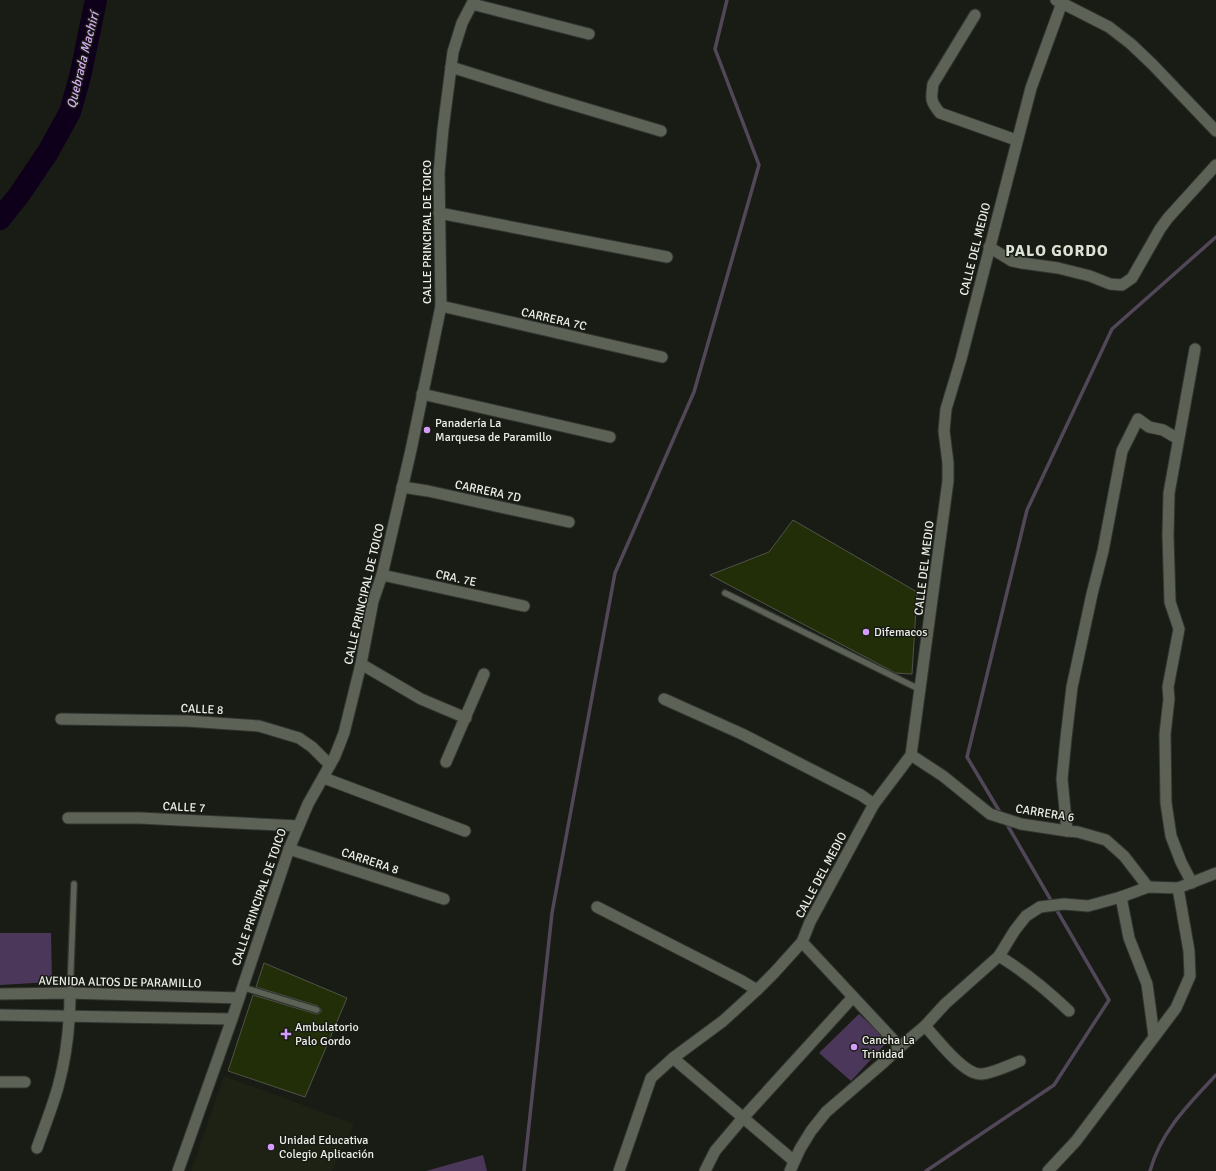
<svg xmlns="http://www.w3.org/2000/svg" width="1216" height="1171" viewBox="0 0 1216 1171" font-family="Signika,sans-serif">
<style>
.built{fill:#1d2214}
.green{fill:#4b3759}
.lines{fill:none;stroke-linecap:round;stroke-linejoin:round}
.stream{stroke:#514758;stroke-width:3.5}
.river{stroke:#0e001a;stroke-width:22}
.building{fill:#222e08;stroke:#4f5349}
.lane-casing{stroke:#333530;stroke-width:8}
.street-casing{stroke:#333530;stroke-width:13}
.lane{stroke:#5d6257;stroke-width:5.5}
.street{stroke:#5d6257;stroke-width:11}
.poi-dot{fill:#d49cfb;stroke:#191c14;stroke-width:1.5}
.labels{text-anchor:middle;stroke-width:3;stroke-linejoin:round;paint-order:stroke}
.street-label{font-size:12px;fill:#eceee8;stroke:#191c14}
.poi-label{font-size:12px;fill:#eceee8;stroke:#191c14;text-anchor:start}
.water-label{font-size:13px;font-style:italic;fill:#d6adf3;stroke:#191c14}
.district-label{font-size:16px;font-weight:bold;letter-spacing:1px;fill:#dde2d6;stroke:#191c14}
</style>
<rect width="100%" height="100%" fill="#191c14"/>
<!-- built -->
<path class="built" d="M224,1076L354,1124L332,1171H191Z"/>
<!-- green -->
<g class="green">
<path d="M0,933H51L52,982L0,985Z"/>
<path d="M859,1014L888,1041L851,1081L819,1053Z"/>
<path d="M483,1155L487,1171H426Z"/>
</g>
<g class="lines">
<!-- stream -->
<g class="stream">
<path d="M1001,814L967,757L1027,510L1112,329L1216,237"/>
<path d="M524,1171L552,913L615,573L694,392L759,165L715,49L727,0"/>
<path d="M926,1171L1054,1085L1109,1000L1005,821"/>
<path d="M1150,1171C1161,1131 1189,1104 1216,1075"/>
</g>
<!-- river -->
<path class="river" d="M0,219L19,195L48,152L70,112L80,77L96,0"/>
</g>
<!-- building -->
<g class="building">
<path d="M793,520L917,592L912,674L895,673L890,670L710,575L769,552Z"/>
<path d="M264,963L347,998L305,1097L228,1071L253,995L316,1014H318L321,1012V1009L318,1006L256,987Z"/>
</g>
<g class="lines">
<defs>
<g id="lane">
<path d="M725,593L921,690"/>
<path d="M242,987L317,1010"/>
<path d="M70,993L74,884"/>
</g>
<g id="street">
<path d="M1056,0L1109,27L1131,44L1152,64L1216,131"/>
<path d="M472,4L589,34"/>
<path d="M975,15L933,84C931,99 930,101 940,113L1016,140"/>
<path d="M451,67L547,97L661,131"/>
<path d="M439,213L667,257"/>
<path d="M989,247L1012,261L1022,263L1058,268L1090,276L1110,284L1122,285L1132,278L1160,229L1168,218L1216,165"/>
<path d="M441,306L662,357"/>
<path d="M422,394L610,437"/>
<path d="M402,487L428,491L569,522"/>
<path d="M382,575L524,606"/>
<path d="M361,664L421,699L466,718"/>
<path d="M664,699L742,734L861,795L874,804"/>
<path d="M61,719L187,721L259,726L299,738L312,747L330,765"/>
<path d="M911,755L943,776L990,814L1021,824L1067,831L1078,832L1106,840L1124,856L1148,887"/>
<path d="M446,762L484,674"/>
<path d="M324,778L465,831"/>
<path d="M68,818H140L298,826"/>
<path d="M1067,831L1062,779L1066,738L1072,687L1092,594L1103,551L1122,451L1138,419L1149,427L1163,430L1178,439"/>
<path d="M289,849L444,899"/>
<path d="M1192,883L1181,862L1171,836L1166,803L1165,734L1169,699L1168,687L1179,629L1170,602L1168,536L1169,493L1195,349"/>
<path d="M1121,897L1129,938L1147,984L1154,1036"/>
<path d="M597,907L742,981L757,990"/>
<path d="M802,942L900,1047"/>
<path d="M999,956C1025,972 1047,990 1069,1011"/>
<path d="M0,994L70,993L239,998"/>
<path d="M0,1015L232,1019"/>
<path d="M925,1026C937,1039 964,1075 981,1074C991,1074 1010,1065 1020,1061"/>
<path d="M673,1058L794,1161"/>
<path d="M0,1082H25"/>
<path d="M37,1148C44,1128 52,1108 58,1087C66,1058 70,1023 70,993"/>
<path d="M178,1171L232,1019L289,849L308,804L335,756L344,733L361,664L373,601L382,575L411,450L441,306L439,173L443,129L453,52L462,23L474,0"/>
<path d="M619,1171L651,1078L673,1058L723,1021L757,990L774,973L802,942L810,922L874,804L911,755L948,481V463L944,431L946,409L961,359L1031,88L1063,0"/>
<path d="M705,1171L715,1151L742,1119L853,997"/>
<path d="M790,1171L800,1149L811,1131L826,1112L884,1062L900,1047L925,1026L945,1004L999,956L1015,930L1026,916L1040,907L1064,904L1088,906L1121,897L1148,887L1178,888L1216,873"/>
<path d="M1048,1171L1076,1141L1176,1008L1190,976L1189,951L1178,888"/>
</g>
</defs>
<!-- lane casing -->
<use href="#lane" class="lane-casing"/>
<!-- street casing -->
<use href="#street" class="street-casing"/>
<!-- lane -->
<use href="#lane" class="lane"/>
<!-- street -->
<use href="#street" class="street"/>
</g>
<!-- markers -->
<g class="poi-dot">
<circle cx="427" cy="430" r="4"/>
<circle cx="866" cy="632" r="4"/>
<path d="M284 1028h4v4h4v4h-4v4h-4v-4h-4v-4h4z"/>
<circle cx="854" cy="1047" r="4"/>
<circle cx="271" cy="1147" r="4"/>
</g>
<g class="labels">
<!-- street labels -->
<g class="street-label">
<text transform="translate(427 232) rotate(-90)" y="4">CALLE PRINCIPAL DE TOICO</text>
<text transform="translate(975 249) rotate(-76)" y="4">CALLE DEL MEDIO</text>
<text transform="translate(554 319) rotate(13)" y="4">CARRERA 7C</text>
<text transform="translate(488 491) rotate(12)" y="4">CARRERA 7D</text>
<text transform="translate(924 568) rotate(-83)" y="4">CALLE DEL MEDIO</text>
<text transform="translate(456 578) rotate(12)" y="4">CRA. 7E</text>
<text transform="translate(364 594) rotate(-77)" y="4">CALLE PRINCIPAL DE TOICO</text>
<text transform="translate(202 709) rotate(3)" y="4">CALLE 8</text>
<text transform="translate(184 807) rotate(3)" y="4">CALLE 7</text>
<text transform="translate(1045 813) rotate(9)" y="4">CARRERA 6</text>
<text transform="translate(370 861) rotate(18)" y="4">CARRERA 8</text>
<text transform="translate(821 875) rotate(-62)" y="4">CALLE DEL MEDIO</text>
<text transform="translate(259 897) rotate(-71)" y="4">CALLE PRINCIPAL DE TOICO</text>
<text transform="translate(120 982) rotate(1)" y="4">AVENIDA ALTOS DE PARAMILLO</text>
</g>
<!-- poi labels -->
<g class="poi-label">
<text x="435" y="427">Panadería La<tspan x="435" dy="14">Marquesa de Paramillo</tspan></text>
<text x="874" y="636">Difemacos</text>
<text x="295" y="1031">Ambulatorio<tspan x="295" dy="14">Palo Gordo</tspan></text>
<text x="862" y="1044">Cancha La<tspan x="862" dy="14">Trinidad</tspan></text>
<text x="279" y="1144">Unidad Educativa<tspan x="279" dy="14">Colegio Aplicación</tspan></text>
</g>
<!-- water labels -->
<g class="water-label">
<text transform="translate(82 60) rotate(-76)" y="5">Quebrada Machirí</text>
</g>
<!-- district labels -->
<g class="district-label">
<text x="1057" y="256">PALO GORDO</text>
</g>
</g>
</svg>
